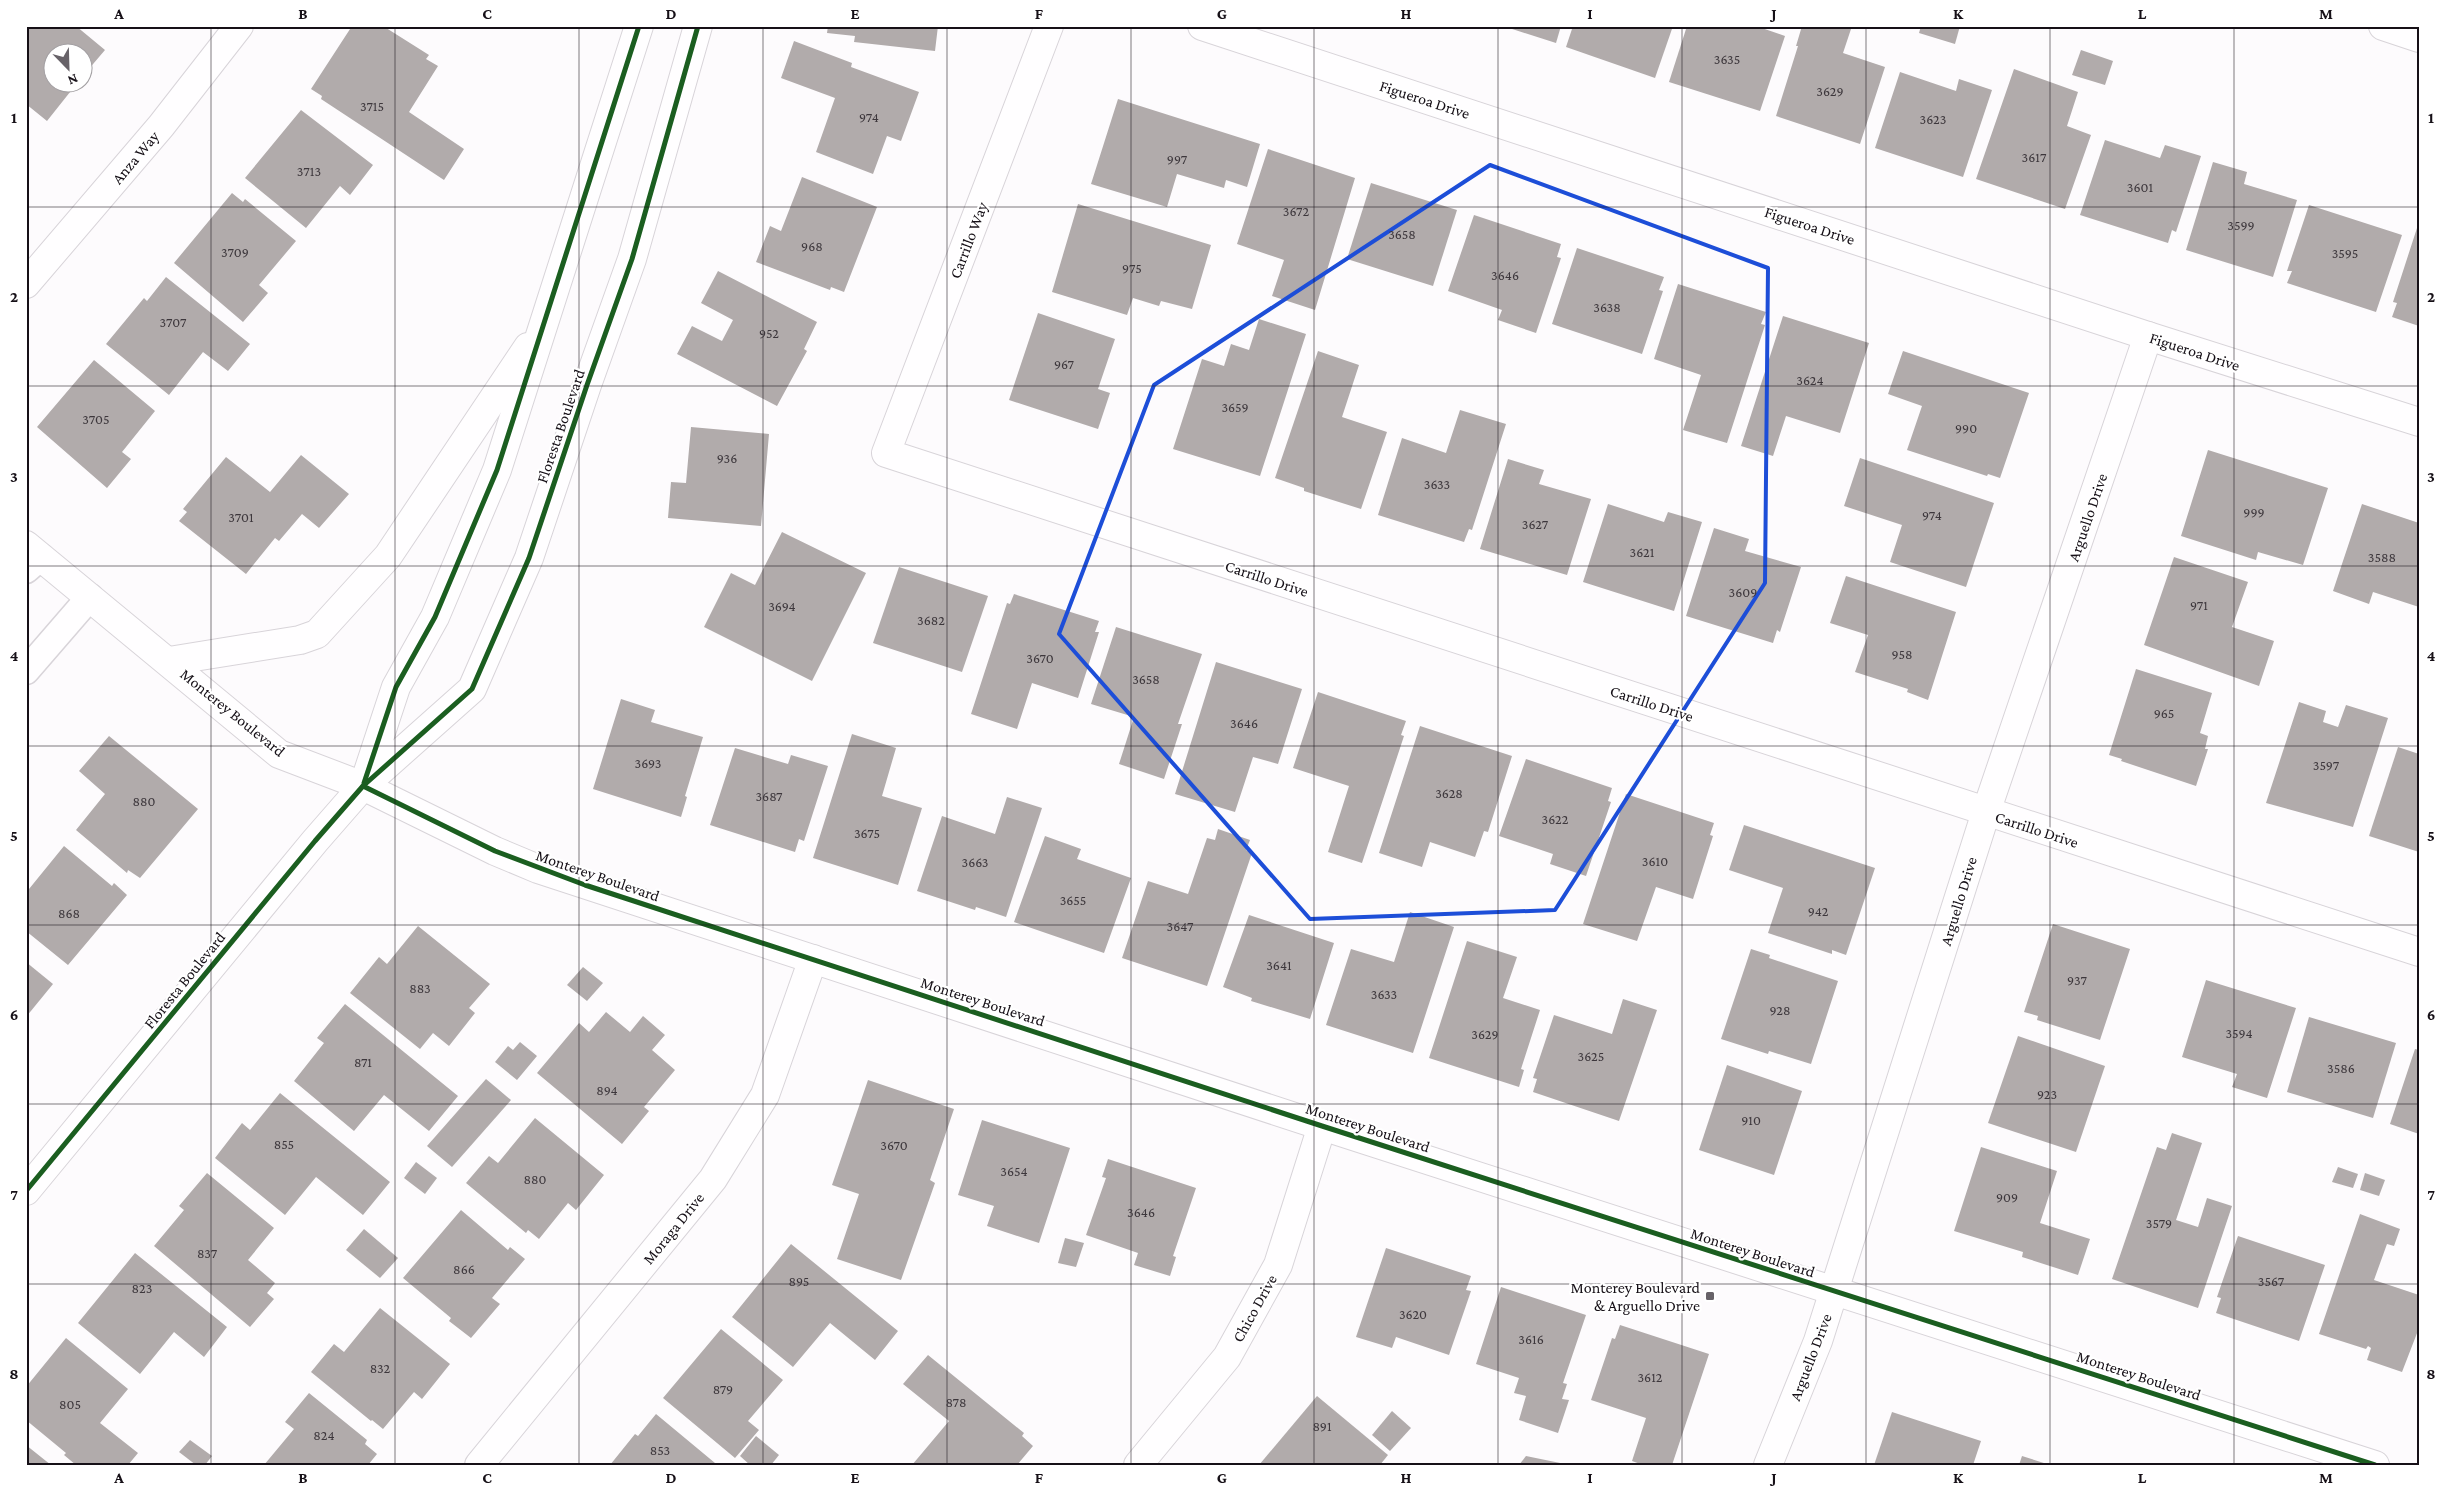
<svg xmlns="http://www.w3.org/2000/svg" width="2445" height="1491" viewBox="0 0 2445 1491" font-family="'Crimson Pro',serif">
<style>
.building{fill:#b1abab}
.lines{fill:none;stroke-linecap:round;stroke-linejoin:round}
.service-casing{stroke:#d8d4d9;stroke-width:29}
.minor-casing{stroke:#d8d4d9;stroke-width:30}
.tertiary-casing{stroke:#d8d4d9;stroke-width:30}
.motorway-casing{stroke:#d8d4d9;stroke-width:30}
.service{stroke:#fffeff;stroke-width:26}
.minor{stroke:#fffeff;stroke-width:28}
.tertiary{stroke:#fffeff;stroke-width:28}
.motorway{stroke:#fffeff;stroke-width:28}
.cycleway-casing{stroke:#fff;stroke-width:8}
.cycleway{stroke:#1b5e20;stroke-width:5}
.marked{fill:none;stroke:#1d4ed8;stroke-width:4;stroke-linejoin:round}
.grid{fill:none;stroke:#161017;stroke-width:1;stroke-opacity:0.55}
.poi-dot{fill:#676268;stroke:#fff;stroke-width:2}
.labels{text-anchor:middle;stroke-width:4.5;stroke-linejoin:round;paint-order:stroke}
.number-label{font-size:14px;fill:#3d373c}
.street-label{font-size:16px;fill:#161017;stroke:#fff}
.poi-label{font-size:16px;fill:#161017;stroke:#fff;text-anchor:end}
.neatline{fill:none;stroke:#161017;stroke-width:2}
.grid-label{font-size:16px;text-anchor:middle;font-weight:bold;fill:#161017}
</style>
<rect width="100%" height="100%" fill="#fdfbfd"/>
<!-- building -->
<g class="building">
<path d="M26,26H76L105,50L82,77V52H52V82H78L47,121L26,104Z"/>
<path d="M352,26H383L429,55L426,59L438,66L409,112L464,149L444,180L321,99L322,96L311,89Z"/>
<path d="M828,26H938L935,51L854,42L855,36L827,33Z"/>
<path d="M1503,26H1561L1556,43Z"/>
<path d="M1573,26H1673L1655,78L1566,47Z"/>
<path d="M1687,26H1756L1785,36L1760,111L1669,82Z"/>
<path d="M1802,26H1852L1843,53L1885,67L1860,144L1776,116L1798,46H1796Z"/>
<path d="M1921,26H1960L1955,44L1919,33Z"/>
<path d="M794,41L852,63L851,67L919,92L901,141L887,136L873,174L816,152L835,98L781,78Z"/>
<path d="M2081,50L2113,61L2105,85L2072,75Z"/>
<path d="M2014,69L2078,92L2067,126L2091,135L2065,209L1976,179Z"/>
<path d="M1900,72L1956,91L1959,79L1992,90L1963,177L1875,148Z"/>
<path d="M1118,99L1260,144L1247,187L1226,180L1224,188L1177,174L1167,207L1091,184Z"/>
<path d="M301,110L373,165L350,195L340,186L306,228L245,178Z"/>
<path d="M2105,140L2160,158L2165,145L2201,156L2176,232L2172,230L2168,243L2080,215Z"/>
<path d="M1268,149L1355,178L1315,310L1272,296L1284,260L1237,244Z"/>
<path d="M2213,162L2247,172L2244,184L2297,200L2273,277L2186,250Z"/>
<path d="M802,177L877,207L844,292L831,287L830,290L756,262L770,226L781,231Z"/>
<path d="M1371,183L1457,210L1433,286L1347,259Z"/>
<path d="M232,193L243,202L245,199L296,241L259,285L268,293L243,322L174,263Z"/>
<path d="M1078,204L1211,245L1192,309L1161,301L1159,306L1133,298L1127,315L1052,292Z"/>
<path d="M2309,205L2402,235L2376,312L2287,283L2292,271H2287Z"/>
<path d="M1474,215L1561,244L1557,257L1561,258L1536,333L1498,320L1502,310L1448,291Z"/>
<path d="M2417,228H2419V326L2392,317L2397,303L2393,302Z"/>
<path d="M1577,248L1664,277L1659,290L1663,291L1642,354L1552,324Z"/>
<path d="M718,271L817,322L804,349L807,351L777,406L677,354L692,326L722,341L733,320L701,303Z"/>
<path d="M166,277L250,344L228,371L203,352L169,395L106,344L144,298L147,301Z"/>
<path d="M1678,284L1766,312L1761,324L1765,325L1727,443L1683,430L1701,375L1654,359Z"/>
<path d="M1038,313L1115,339L1098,389L1110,393L1098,429L1009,400Z"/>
<path d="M1783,316L1869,343L1840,433L1786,416L1773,456L1741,446Z"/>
<path d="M1259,319L1306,334L1260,476L1173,449L1202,359L1224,366L1231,344L1249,350Z"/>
<path d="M1318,351L1359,365L1342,417L1387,432L1361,509L1304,491V488L1275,478Z"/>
<path d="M1903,351L2029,393L2000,478L1988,474L1987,476L1907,450L1922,406L1888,394Z"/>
<path d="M94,360L155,411L122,452L131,459L107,488L37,427Z"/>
<path d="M1460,410L1506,424L1472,530L1469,529L1464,542L1378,515L1402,438L1446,453Z"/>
<path d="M691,427L769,434L761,526L668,518L671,482L686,483Z"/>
<path d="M2208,450L2328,488L2303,565L2258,552L2256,560L2181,536Z"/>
<path d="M301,455L349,494L319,528L302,514L279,541L275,538L246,574L179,521L187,512L183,509L226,457L270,492Z"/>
<path d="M1860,458L1994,503L1966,587L1890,562L1902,525L1844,506Z"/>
<path d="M1508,459L1544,470L1539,484L1591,499L1567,575L1480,549Z"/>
<path d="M1608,504L1664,522L1668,512L1702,522L1674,611L1583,582Z"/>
<path d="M2362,504L2419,523V607L2373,592L2369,604L2333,591Z"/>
<path d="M1714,528L1749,539L1745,551L1801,567L1780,632L1777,630L1773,643L1686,616Z"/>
<path d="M782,532L866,573L812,681L704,627L731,573L755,585Z"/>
<path d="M2174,557L2248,582L2232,627L2274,641L2259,686L2144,645Z"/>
<path d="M899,567L988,596L962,672L873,643Z"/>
<path d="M1846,576L1956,612L1928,700L1907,692L1908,689L1855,672L1868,635L1830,623Z"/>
<path d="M1014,594L1099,621L1095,632H1099L1078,698L1032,683L1017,729L971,714L1007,603L1010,604Z"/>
<path d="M1116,627L1202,654L1178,724H1182L1164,779L1119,764L1134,717L1091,704Z"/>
<path d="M1216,662L1302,689L1278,764L1253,757L1235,812L1175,794Z"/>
<path d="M2136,669L2212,693L2200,733L2208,736L2205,749H2208L2196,786L2121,761L2122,759L2109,755Z"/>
<path d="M1318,692L1406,721L1401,735L1404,736L1362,863L1328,852L1349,786L1293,768Z"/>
<path d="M621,699L655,710L651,722L703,737L685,796L687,797L681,817L593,789Z"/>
<path d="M2299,702L2326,711L2323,722L2338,727L2346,705L2388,718L2353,827L2266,803Z"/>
<path d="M1420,726L1512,756L1488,832L1484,831L1475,857L1430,842L1422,867L1379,853Z"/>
<path d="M852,734L896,748L882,796L922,808L898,885L813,858Z"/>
<path d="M109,736L198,809L140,878L128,870L127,873L76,830L105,794L79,771Z"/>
<path d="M2398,747L2419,754V852L2369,836Z"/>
<path d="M735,748L788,764L791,755L828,766L804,841L799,839L795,852L710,825Z"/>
<path d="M1526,759L1612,788L1608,801L1611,802L1586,876L1550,864L1553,854L1499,836Z"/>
<path d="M1626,794L1714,823L1710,835L1713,836L1693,899L1656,887L1637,941L1583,924Z"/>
<path d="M1007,797L1042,808L1006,917L976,907L975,910L917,891L942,816L995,834Z"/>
<path d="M1744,825L1875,868L1846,955L1832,950V954L1768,933L1783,888L1729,870Z"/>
<path d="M1218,829L1250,840L1246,850L1252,853L1207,986L1122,958L1148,881L1188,894L1207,838L1215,840Z"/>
<path d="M1045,836L1081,849L1077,859L1131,878L1104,953L1014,922Z"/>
<path d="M64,846L112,886L114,883L127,895L68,965L26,931V887L29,889Z"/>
<path d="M1410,912L1454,927L1413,1053L1326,1025L1351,949L1394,962Z"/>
<path d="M1249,915L1334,943L1310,1019L1251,1001L1252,998L1223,987Z"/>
<path d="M2053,924L2130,949L2100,1040L2037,1020L2038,1016L2024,1012Z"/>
<path d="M418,926L490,984L469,1008L475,1013L449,1046L433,1033L420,1049L350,993L379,957L387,964Z"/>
<path d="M1467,941L1517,957L1503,998L1540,1010L1521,1069L1524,1070L1519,1087L1429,1058Z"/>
<path d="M1751,949L1770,955L1769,958L1838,981L1811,1064L1769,1051L1768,1054L1721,1039Z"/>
<path d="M26,962L53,984L26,1017Z"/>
<path d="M583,967L603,983L587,1001L567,985Z"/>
<path d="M2206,980L2296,1008L2267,1098L2232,1087L2237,1074L2182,1057Z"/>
<path d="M1623,999L1657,1010L1619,1121L1533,1092L1537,1079L1533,1078L1554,1015L1612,1034Z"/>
<path d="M345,1004L458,1096L429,1131L384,1095L354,1131L294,1081L324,1043L317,1038Z"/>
<path d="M606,1012L630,1032L643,1016L665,1035L652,1050L675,1070L644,1107L649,1111L622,1144L537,1073L579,1023L589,1032Z"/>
<path d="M2309,1017L2396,1043L2373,1118L2287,1092Z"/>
<path d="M2018,1036L2105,1066L2076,1152L1988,1123Z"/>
<path d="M520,1042L537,1056L517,1080L495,1062L508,1046L513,1050Z"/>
<path d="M2415,1049L2419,1050V1134L2390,1124Z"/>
<path d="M1727,1065L1802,1091L1774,1175L1699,1150Z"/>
<path d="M486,1079L511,1100L452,1167L427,1146Z"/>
<path d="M868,1080L954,1109L930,1180L935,1183L901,1280L837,1259L859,1194L832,1185Z"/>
<path d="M280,1093L390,1182L363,1215L316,1177L285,1215L215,1158L242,1123L250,1130Z"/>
<path d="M535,1118L604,1175L576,1210L568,1203L539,1239L528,1230L526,1233L466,1183L489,1156L498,1163Z"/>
<path d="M982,1120L1070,1148L1039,1243L987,1226L994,1206L958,1195Z"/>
<path d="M2172,1133L2202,1143L2176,1220L2198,1227L2207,1198L2232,1206L2198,1308L2112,1279L2157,1147L2166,1150Z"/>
<path d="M1981,1147L2057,1171L2040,1223L2090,1239L2078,1275L2022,1257L2023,1252L1954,1231Z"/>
<path d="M1108,1159L1196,1188L1173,1256L1176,1257L1170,1276L1134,1265L1138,1253L1086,1235L1106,1178L1102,1177Z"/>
<path d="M416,1162L437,1178L425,1194L404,1178Z"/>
<path d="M2338,1167L2358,1174L2353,1188L2332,1182Z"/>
<path d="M207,1173L274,1228L248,1260L275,1283L267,1293L274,1299L250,1327L154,1246L184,1210L179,1206Z"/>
<path d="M2365,1173L2385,1180L2379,1196L2360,1190Z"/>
<path d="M461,1210L508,1250L510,1247L525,1259L492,1298L500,1304L471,1338L449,1321L451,1318L403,1278Z"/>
<path d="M2360,1214L2400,1229L2394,1246L2387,1244L2374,1280L2419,1295V1328L2402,1372L2367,1360L2371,1348L2368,1346L2366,1349L2319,1334Z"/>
<path d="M364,1229L398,1258L380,1278L346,1250Z"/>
<path d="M2238,1236L2325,1265L2299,1341L2216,1313L2221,1298L2217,1297Z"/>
<path d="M1065,1238L1084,1243L1076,1267L1058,1263Z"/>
<path d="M791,1244L898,1331L875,1360L830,1323L793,1367L732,1317Z"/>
<path d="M1386,1248L1471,1276L1466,1290L1471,1291L1449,1355L1396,1337L1392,1348L1356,1337Z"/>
<path d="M135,1253L227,1327L204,1357L174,1332L140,1374L78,1323Z"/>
<path d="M1501,1287L1586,1315L1563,1383L1567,1384L1562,1399L1569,1400L1558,1433L1519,1420L1526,1396L1514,1393L1519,1378L1476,1364Z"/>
<path d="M380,1308L450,1364L422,1399L414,1392L383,1429L372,1420L371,1421L311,1372L334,1344L344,1352Z"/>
<path d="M1620,1325L1709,1354L1672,1465H1643L1632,1461L1646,1418L1591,1400L1612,1338L1615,1339Z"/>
<path d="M721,1329L783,1380L748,1421L759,1430L735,1458L663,1398Z"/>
<path d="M66,1338L128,1389L100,1423L138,1453L128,1465H76L64,1455L66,1453L26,1420V1387Z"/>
<path d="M928,1355L1024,1433L1022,1436L1033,1446L1017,1465H912L949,1421L903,1384Z"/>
<path d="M309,1393L367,1440L365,1444L377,1454L368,1465H264L294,1429L285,1422Z"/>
<path d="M1317,1396L1388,1455L1380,1465H1259Z"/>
<path d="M1392,1411L1411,1428L1390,1451L1372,1435Z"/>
<path d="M1892,1412L1981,1441L1973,1465H1874Z"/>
<path d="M656,1414L715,1463L713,1465H610L635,1434L638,1436Z"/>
<path d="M756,1436L779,1455L771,1465H750L740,1456Z"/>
<path d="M190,1440L212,1456L205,1465H196L179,1452Z"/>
<path d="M26,1445L51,1465H26Z"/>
<path d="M1526,1456L1565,1464V1465H1519Z"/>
<path d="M2022,1456L2047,1464V1465H2019Z"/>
</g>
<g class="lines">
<defs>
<g id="service">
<path d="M26,570L41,557"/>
<path d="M26,671L90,597"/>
</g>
<g id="minor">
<path d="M1049,26L886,453L2419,952"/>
<path d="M1202,26L2148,336L2419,422"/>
<path d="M26,284L161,126L239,26"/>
<path d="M26,545L279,754L363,786L495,851L538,869L1322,1126L2375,1465"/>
<path d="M479,1465L713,1179L765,1095L813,959"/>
<path d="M1138,1465L1227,1357L1278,1265L1322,1126"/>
<path d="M1768,1465L1818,1341L1986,812L2148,336"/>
</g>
<g id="tertiary">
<path d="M169,661L300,640L317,634L388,556L528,347"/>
<path d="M364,784L396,687L435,617L497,470L639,26"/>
<path d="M26,1191L315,841L363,786L472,689L529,558L587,385L632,259L698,26"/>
</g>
<path id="motorway" d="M2383,26L2419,38"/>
</defs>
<!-- service casing -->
<use href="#service" class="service-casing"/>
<!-- minor casing -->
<use href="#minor" class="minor-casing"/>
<!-- tertiary casing -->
<use href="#tertiary" class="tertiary-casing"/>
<!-- motorway casing -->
<use href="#motorway" class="motorway-casing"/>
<!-- service -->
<use href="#service" class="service"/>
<!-- minor -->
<use href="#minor" class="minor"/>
<!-- tertiary -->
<use href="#tertiary" class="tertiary"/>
<!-- motorway -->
<use href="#motorway" class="motorway"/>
<defs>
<g id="cycleway">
<path d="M364,783L396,687L435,617L497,470L639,26"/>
<path d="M363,786L495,851L585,885L1322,1126L2375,1465"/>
<path d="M26,1191L315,841L363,786L472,689L529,558L587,385L632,259L698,26"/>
</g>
</defs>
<!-- cycleway casing -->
<use href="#cycleway" class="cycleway-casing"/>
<!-- cycleway -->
<use href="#cycleway" class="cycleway"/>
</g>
<!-- marked area -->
<path class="marked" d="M1490,165L1768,268L1765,583L1555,910L1310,919L1059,634L1154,385Z"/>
<!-- grid -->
<path class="grid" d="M211,26V1465M395,26V1465M579,26V1465M763,26V1465M947,26V1465M1131,26V1465M1314,26V1465M1498,26V1465M1682,26V1465M1866,26V1465M2050,26V1465M2234,26V1465M26,207H2419M26,386H2419M26,566H2419M26,746H2419M26,925H2419M26,1104H2419M26,1284H2419"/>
<!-- markers -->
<rect class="poi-dot" x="1705" y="1291" width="10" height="10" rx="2.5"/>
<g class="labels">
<!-- number labels -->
<g class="number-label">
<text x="1727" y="64">3635</text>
<text x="1830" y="96">3629</text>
<text x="372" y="111">3715</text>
<text x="869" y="122">974</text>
<text x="1933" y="124">3623</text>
<text x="2034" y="162">3617</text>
<text x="1177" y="164">997</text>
<text x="309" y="176">3713</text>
<text x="2140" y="192">3601</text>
<text x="1296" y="216">3672</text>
<text x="2241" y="230">3599</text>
<text x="1402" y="239">3658</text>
<text x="812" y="251">968</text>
<text x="235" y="257">3709</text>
<text x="2345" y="258">3595</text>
<text x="1132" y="273">975</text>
<text x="1505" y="280">3646</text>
<text x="1607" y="312">3638</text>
<text x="173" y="327">3707</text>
<text x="769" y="338">952</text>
<text x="1064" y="369">967</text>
<text x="1810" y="385">3624</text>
<text x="1235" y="412">3659</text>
<text x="96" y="424">3705</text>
<text x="1966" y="433">990</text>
<text x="727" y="463">936</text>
<text x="1437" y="489">3633</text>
<text x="2254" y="517">999</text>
<text x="1932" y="520">974</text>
<text x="241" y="522">3701</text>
<text x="1535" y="529">3627</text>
<text x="1642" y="557">3621</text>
<text x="2382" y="562">3588</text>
<text x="1743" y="597">3609</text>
<text x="2199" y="610">971</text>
<text x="782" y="611">3694</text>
<text x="931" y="625">3682</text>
<text x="1902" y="659">958</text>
<text x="1040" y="663">3670</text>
<text x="1146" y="684">3658</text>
<text x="2164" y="718">965</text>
<text x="1244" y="728">3646</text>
<text x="648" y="768">3693</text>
<text x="2326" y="770">3597</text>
<text x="1449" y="798">3628</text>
<text x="769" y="801">3687</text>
<text x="144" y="806">880</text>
<text x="1555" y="824">3622</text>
<text x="867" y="838">3675</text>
<text x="1655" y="866">3610</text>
<text x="975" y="867">3663</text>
<text x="1073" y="905">3655</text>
<text x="1818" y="916">942</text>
<text x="69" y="918">868</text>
<text x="1180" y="931">3647</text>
<text x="1279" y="970">3641</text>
<text x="2077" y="985">937</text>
<text x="420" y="993">883</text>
<text x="1384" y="999">3633</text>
<text x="1780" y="1015">928</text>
<text x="2239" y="1038">3594</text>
<text x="1485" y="1039">3629</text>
<text x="1591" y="1061">3625</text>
<text x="363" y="1067">871</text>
<text x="2341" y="1073">3586</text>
<text x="607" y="1095">894</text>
<text x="2047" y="1099">923</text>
<text x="1751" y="1125">910</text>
<text x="284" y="1149">855</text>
<text x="894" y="1150">3670</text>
<text x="1014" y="1176">3654</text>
<text x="535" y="1184">880</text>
<text x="2007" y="1202">909</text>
<text x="1141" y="1217">3646</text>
<text x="2159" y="1228">3579</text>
<text x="207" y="1258">837</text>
<text x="464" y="1274">866</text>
<text x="799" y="1286">895</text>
<text x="2271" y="1286">3567</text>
<text x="142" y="1293">823</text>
<text x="1413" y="1319">3620</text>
<text x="1531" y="1344">3616</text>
<text x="380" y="1373">832</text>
<text x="1650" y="1382">3612</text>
<text x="723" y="1394">879</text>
<text x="956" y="1407">878</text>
<text x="70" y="1409">805</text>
<text x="1322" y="1431">891</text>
<text x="324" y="1440">824</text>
<text x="660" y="1455">853</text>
</g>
<!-- street labels -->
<g class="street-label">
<text transform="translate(1425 99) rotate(18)" y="6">Figueroa Drive</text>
<text transform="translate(135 157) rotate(-50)" y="6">Anza Way</text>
<text transform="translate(1810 225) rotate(18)" y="6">Figueroa Drive</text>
<text transform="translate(968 240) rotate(-69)" y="6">Carrillo Way</text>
<text transform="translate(2195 351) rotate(18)" y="6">Figueroa Drive</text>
<text transform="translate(560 426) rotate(-71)" y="6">Floresta Boulevard</text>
<text transform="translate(2087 517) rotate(-71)" y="6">Arguello Drive</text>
<text transform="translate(1267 578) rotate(18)" y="6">Carrillo Drive</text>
<text transform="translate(1652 703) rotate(18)" y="6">Carrillo Drive</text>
<text transform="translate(233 712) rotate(39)" y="6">Monterey Boulevard</text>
<text transform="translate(2037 829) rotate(18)" y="6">Carrillo Drive</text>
<text transform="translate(598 875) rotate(19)" y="6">Monterey Boulevard</text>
<text transform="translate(1958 901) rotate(-73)" y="6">Arguello Drive</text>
<text transform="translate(184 980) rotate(-51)" y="6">Floresta Boulevard</text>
<text transform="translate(983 1001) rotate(18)" y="6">Monterey Boulevard</text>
<text transform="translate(1368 1127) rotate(18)" y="6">Monterey Boulevard</text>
<text transform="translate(673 1228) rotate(-51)" y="6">Moraga Drive</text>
<text transform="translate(1753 1252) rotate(18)" y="6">Monterey Boulevard</text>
<text transform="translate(1254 1308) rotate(-61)" y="6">Chico Drive</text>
<text transform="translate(1810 1357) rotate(-69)" y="6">Arguello Drive</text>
<text transform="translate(2139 1375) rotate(18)" y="6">Monterey Boulevard</text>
</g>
<!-- poi labels -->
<g class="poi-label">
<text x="1700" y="1293">Monterey Boulevard<tspan x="1700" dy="18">&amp; Arguello Drive</tspan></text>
</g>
</g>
<!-- border -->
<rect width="2445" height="1491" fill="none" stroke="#ffffff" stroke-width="55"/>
<!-- north arrow -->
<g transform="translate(68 68) rotate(157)"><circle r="24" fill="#ffffff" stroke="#a29fa2"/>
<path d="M0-4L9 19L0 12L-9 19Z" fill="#676268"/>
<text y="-8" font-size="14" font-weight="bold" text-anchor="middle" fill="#161017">N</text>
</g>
<rect x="28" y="28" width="2390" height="1436" class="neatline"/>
<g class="grid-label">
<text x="119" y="19">A</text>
<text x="303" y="19">B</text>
<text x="487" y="19">C</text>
<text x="671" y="19">D</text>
<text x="855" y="19">E</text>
<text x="1039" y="19">F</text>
<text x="1222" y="19">G</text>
<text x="1406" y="19">H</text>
<text x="1590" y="19">I</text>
<text x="1774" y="19">J</text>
<text x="1958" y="19">K</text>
<text x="2142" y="19">L</text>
<text x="2326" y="19">M</text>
<text x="14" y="123">1</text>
<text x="2431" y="123">1</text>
<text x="14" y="302">2</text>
<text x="2431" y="302">2</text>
<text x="14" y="482">3</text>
<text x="2431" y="482">3</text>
<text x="14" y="661">4</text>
<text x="2431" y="661">4</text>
<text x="14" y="841">5</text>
<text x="2431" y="841">5</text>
<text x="14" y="1020">6</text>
<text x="2431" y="1020">6</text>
<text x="14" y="1200">7</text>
<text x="2431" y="1200">7</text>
<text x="14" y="1379">8</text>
<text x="2431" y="1379">8</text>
<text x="119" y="1483">A</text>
<text x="303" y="1483">B</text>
<text x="487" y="1483">C</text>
<text x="671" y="1483">D</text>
<text x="855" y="1483">E</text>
<text x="1039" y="1483">F</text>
<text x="1222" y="1483">G</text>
<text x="1406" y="1483">H</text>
<text x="1590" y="1483">I</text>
<text x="1774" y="1483">J</text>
<text x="1958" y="1483">K</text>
<text x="2142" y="1483">L</text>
<text x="2326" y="1483">M</text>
</g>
</svg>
